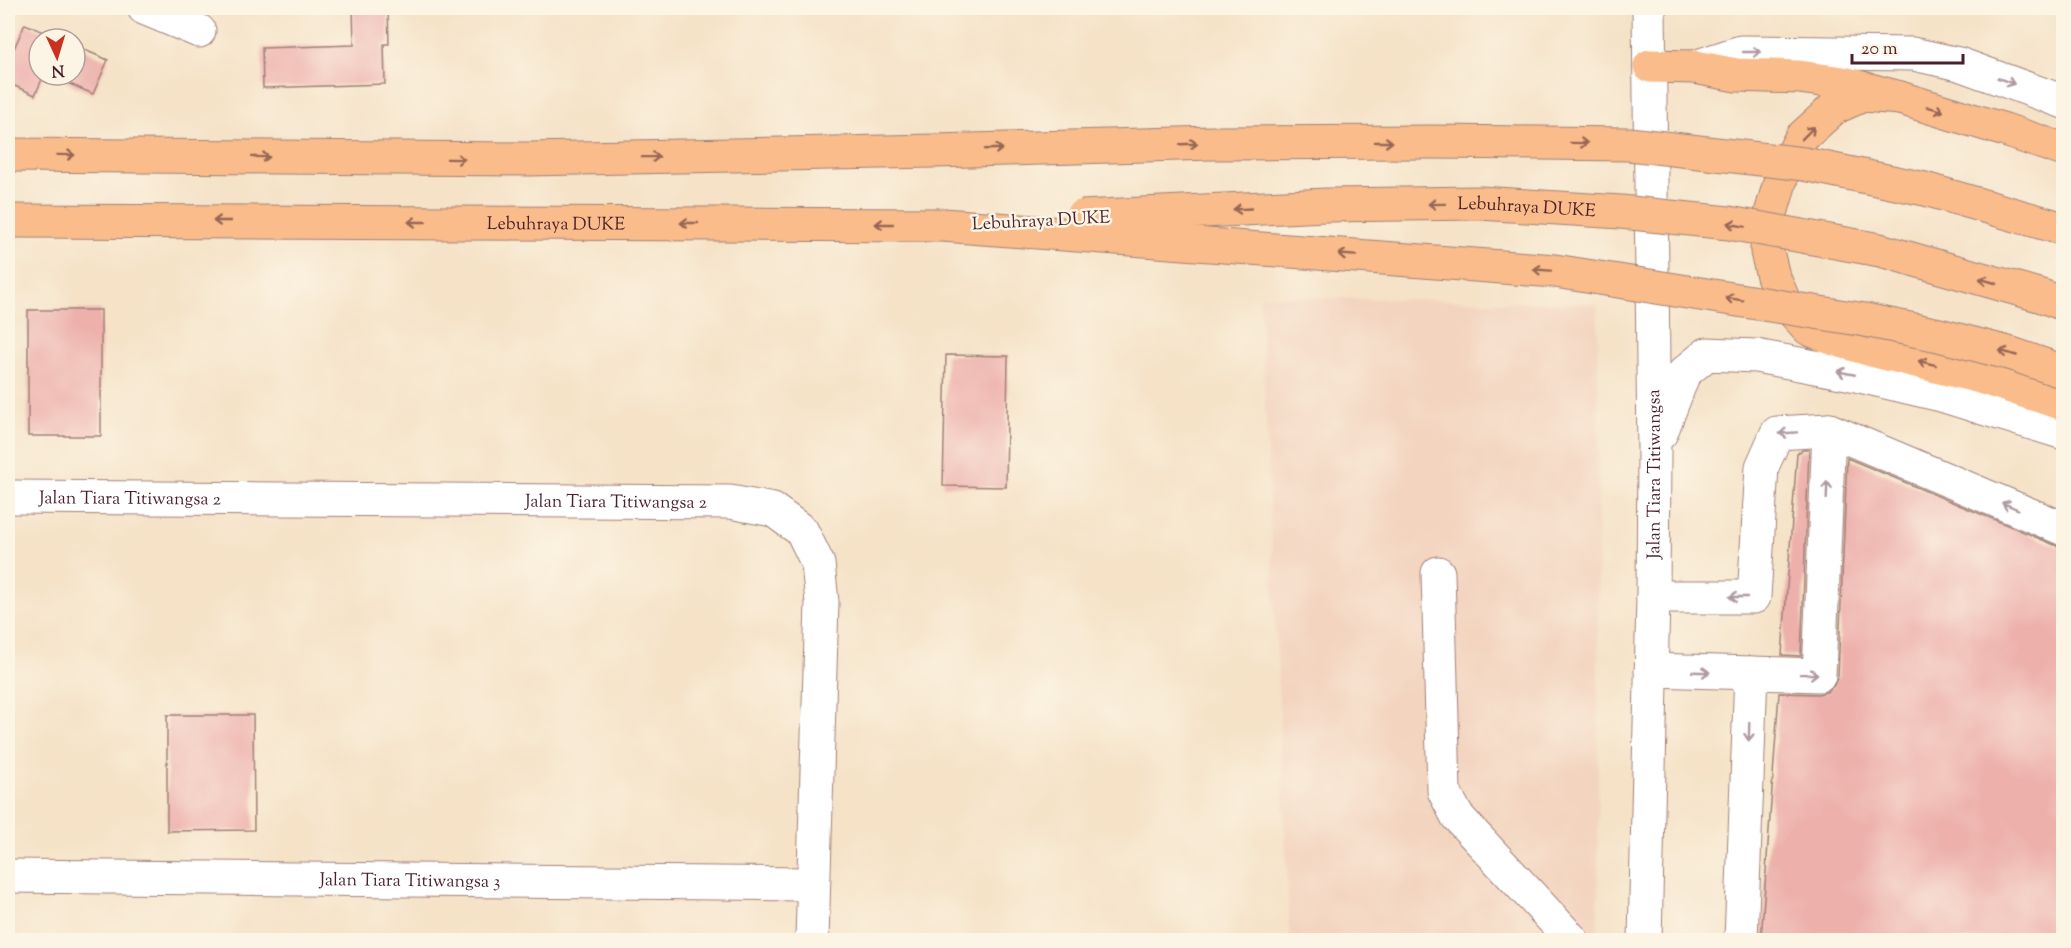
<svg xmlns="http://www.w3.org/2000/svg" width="2071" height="948" viewBox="0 0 2071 948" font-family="'Sorts Mill Goudy',serif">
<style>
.built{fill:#f3d4bf}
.building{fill:#edb0ab}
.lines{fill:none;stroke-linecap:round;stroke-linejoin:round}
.minor-casing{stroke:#a08079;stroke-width:35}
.highway-casing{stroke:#a08079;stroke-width:35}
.minor{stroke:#fff;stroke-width:33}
.highway{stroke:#f9bc8a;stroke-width:33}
.highway-bridge-casing{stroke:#a08079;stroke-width:35;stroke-linecap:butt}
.highway-bridge{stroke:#f9bc8a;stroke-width:33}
.oneway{stroke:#ae9aa0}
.oneway2{stroke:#996656}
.labels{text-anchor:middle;stroke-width:5;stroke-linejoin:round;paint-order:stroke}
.street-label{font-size:18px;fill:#4a1f2b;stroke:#fcf5e5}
</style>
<rect width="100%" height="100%" fill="#fcf5e5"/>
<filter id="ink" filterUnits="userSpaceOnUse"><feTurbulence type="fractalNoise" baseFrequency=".0167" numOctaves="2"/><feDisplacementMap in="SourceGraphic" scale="12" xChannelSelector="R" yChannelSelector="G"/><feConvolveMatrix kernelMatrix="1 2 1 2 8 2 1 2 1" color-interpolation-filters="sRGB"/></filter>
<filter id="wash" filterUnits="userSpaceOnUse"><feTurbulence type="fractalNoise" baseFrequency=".008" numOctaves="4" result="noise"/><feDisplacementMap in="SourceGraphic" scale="24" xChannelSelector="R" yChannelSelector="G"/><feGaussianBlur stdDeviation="1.35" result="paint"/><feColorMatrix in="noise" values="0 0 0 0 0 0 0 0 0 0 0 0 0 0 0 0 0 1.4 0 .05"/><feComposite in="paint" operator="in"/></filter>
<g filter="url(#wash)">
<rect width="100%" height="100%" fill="#f5e2c7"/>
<!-- built -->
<path class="built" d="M1260,296L1598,304V940H1290Z"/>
<g id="blocks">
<!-- building -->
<g class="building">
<path d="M353,8H388L389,44H384L385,84L263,88L262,48L354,45Z"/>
<path d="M25,24L59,39H39V75H44L35,95L8,83V62Z"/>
<path d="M75,46L108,60L93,94L49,75H75Z"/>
<rect x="28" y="310" width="73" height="126"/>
<path d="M946,355L1008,356L1006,487L943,486Z"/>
<path d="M1803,450H1809L1801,656L1782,655L1797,453Z"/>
<path d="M1847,458L2057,546L2064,547V940H1761L1779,693L1818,694L1827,692L1834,685L1838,676Z"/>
<path d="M167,715H253L254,830L167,831Z"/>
</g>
</g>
</g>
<g filter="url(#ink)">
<use href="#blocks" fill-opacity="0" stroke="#a08079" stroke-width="1.5"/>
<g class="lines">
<defs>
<g id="minor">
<path d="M144,8L199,31"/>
<path d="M1695,67L1741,52L1913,54L1959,64L2064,102"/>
<path d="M1661,433L1684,373L1707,354L1756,356L1847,373L1941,395L2064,433"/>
<path id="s1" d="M8,497L730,502L773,510L802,531L818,564L822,602L812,940"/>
<path d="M1438,573L1444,791L1457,816L1572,940"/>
<path d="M1653,597H1754L1762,467L1777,433L1829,430L2064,529"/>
<path d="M1651,670L1819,675L1829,430"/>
<path id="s2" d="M8,876L812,884"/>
<path id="s3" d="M1645,940L1653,597L1654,452L1649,8"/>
<path d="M1741,940L1751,673"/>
</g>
<g id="highway">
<path d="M1650,66L1695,67L1736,75L1799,77L1843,83L1900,98L2005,130L2064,150"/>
<path d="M1900,98L1863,95L1834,108L1801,138L1782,175L1768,224L1767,252L1773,276L1785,303L1809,329L1834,339L1871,350L1980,377L2064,404"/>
<path d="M8,155L528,159L935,151"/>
<path id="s4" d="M8,221L943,225"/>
</g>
</defs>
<!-- minor casing -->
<use href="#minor" class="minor-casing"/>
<!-- highway casing -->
<use href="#highway" class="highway-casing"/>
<!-- minor -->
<use href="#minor" class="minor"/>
<!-- highway -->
<use href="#highway" class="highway"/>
<defs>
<g id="highway-bridge">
<path d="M935,151L1213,143L1433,142L1629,144L1804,164L1925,189L2064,229"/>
<path id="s5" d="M1081,217L1326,205L1480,203L1621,212L1729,223L1880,250L2042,296L2064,304"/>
<path d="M943,225L1555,271L1865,320L1939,335L2012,354L2064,372"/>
</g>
</defs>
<!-- highway-bridge casing -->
<use href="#highway-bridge" class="highway-bridge-casing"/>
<!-- highway-bridge -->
<use href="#highway-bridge" class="highway-bridge"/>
</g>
<!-- one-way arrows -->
<defs><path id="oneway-shaft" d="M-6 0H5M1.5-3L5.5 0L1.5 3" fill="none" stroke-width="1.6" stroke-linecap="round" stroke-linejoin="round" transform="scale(1.5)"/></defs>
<g class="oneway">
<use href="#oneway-shaft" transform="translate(1752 52)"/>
<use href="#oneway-shaft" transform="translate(2006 81) rotate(20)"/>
<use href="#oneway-shaft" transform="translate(1846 373) rotate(-169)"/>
<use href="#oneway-shaft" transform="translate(1788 433) rotate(176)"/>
<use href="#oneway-shaft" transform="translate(1827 490) rotate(-88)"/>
<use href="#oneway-shaft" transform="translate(2010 506) rotate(-157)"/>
<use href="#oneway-shaft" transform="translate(1738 597) rotate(180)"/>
<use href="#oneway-shaft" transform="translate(1701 672) rotate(2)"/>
<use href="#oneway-shaft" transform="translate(1809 674) rotate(-1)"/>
<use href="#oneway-shaft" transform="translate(1749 732) rotate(92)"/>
</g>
<g class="oneway2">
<use href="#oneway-shaft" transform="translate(1935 109) rotate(17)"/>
<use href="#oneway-shaft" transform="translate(1808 133) rotate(-45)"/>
<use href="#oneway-shaft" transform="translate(1384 142)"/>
<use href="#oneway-shaft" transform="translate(1579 143) rotate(1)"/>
<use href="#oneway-shaft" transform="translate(1189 144) rotate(-2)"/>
<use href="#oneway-shaft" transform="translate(994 149) rotate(-2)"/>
<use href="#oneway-shaft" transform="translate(66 155) rotate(1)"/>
<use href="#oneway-shaft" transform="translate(261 157) rotate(1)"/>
<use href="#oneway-shaft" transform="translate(651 157) rotate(-1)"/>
<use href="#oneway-shaft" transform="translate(456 159) rotate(1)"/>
<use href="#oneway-shaft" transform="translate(1437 204) rotate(179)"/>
<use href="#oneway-shaft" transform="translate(1242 209) rotate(177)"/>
<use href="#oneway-shaft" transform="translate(222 221) rotate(-180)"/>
<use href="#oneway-shaft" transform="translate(417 222) rotate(-180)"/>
<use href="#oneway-shaft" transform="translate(689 223) rotate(-180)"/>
<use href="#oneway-shaft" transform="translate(884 224) rotate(-180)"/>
<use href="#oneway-shaft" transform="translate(1736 225) rotate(-170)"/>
<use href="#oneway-shaft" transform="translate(1347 255) rotate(-176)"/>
<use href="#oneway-shaft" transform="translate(1542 270) rotate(-176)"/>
<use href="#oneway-shaft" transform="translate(1988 281) rotate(-164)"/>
<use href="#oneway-shaft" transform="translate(1734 299) rotate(-171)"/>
<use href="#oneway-shaft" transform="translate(2008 353) rotate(-164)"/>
<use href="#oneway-shaft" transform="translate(1927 363) rotate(-166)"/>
</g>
</g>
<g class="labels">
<!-- street labels -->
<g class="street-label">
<text dy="6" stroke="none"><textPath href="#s5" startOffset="446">Lebuhraya DUKE</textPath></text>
<text transform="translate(1041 220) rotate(-3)" y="6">Lebuhraya DUKE</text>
<text dy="6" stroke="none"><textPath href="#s4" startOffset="548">Lebuhraya DUKE</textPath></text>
<text dy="6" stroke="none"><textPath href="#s3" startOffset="466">Jalan Tiara Titiwangsa</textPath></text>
<text dy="6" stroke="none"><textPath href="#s1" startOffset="122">Jalan Tiara Titiwangsa 2</textPath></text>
<text dy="6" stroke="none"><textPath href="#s1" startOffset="608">Jalan Tiara Titiwangsa 2</textPath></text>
<text dy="6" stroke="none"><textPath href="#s2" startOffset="402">Jalan Tiara Titiwangsa 3</textPath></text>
</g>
</g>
<!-- margin -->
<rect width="2071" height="948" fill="none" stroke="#fcf5e5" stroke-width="30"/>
<!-- north arrow -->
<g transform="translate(57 57) rotate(176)"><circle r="28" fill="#fcf5e5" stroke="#b59f9b" stroke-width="1.5"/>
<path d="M0-4.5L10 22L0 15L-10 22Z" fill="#c8321e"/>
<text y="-9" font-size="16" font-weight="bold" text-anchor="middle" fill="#4a1f2b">N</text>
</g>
<!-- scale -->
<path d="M1852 54v9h111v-9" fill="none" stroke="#4a1f2b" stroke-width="3"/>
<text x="1861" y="54" font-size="18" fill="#4a1f2b" stroke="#fcf5e5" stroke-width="4.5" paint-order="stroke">20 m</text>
</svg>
